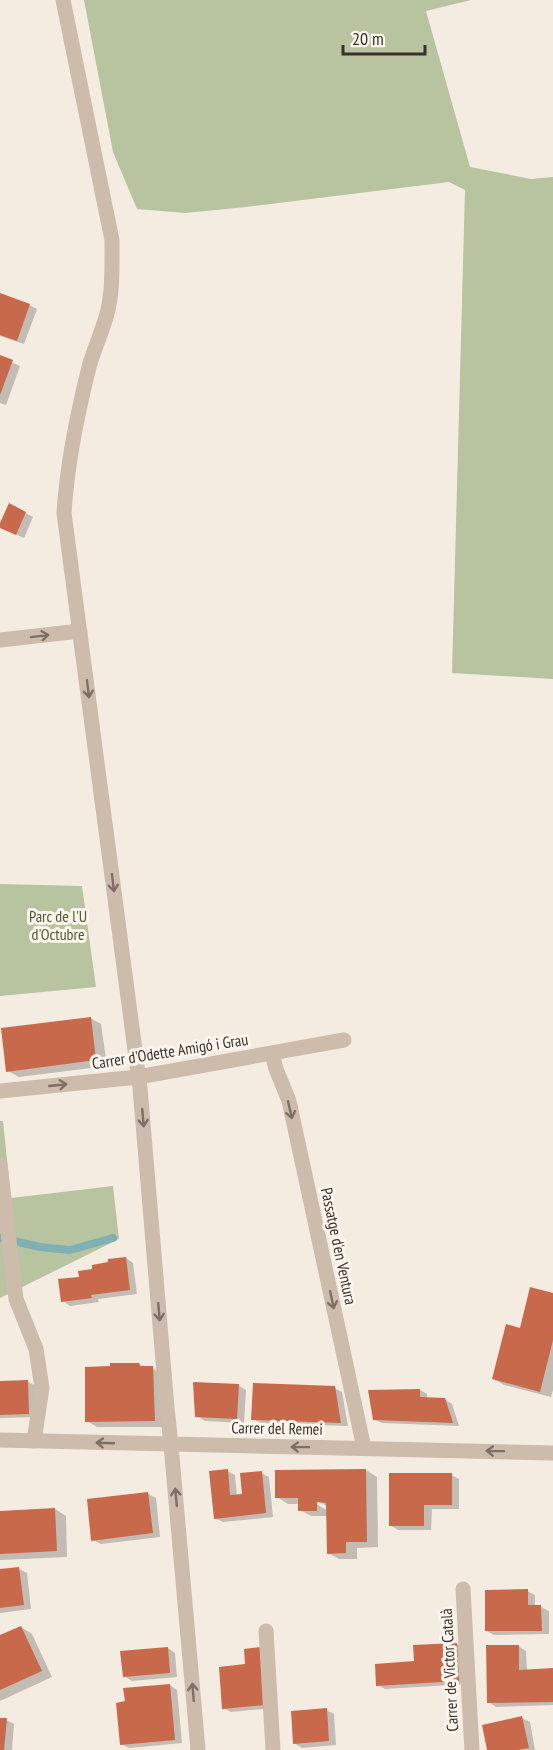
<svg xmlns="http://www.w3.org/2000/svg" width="553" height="1750" viewBox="0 0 553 1750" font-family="'PT Sans Narrow',sans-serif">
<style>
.green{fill:#b8c4a0}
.shadow{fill:#0003;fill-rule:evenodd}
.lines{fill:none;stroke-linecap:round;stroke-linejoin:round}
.stream{stroke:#7fb0b2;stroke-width:8}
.building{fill:#c8694b}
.street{stroke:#cdbbac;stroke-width:15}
.oneway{stroke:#7d6f65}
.labels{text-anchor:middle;stroke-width:6;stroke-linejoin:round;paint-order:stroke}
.park-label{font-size:16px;fill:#4a5a2e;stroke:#fbf5ee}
.street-label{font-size:16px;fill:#3b302b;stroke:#fbf5ee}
</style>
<rect width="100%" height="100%" fill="#f4ebe1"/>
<!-- green -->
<g class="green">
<path d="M84,0H471L426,11L470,167L531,179L553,177V679L452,673L465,190L449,182L246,207L185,213L137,209L113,152Z"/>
<path d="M0,884L82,886L96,987L0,996Z"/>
<path d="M0,1121H3L11,1198L113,1186L119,1239L0,1298Z"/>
</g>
<!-- shadow -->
<g class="shadow">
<path d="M0,295L29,305L37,309L24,344L0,336Z"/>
<path d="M0,357L20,366L6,405L0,403Z"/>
<path d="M10,505L33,517L24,538L0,527Z"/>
<path d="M90,1018L101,1024L107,1066L19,1077L8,1071Z"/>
<path d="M126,1258L133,1263L137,1294L98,1299L99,1302L70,1306L63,1301L80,1278L94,1270Z"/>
<path d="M553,1294V1390L551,1397L504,1385L494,1379L521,1329Z"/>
<path d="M139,1364L145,1368H152L163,1374L165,1427H97L87,1421Z"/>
<path d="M28,1382L36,1386V1417L0,1418V1383Z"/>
<path d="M238,1385L246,1390L244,1423L205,1421L197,1416Z"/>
<path d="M334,1388L342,1392L348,1426L261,1423L253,1419Z"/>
<path d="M420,1390L427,1394V1398L444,1399L452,1404L459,1426L382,1423L374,1419Z"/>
<path d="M366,1470L377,1477L378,1547L357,1548V1559H339L328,1553V1516H311L300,1510V1504H288L277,1497ZM311,1497L328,1507V1511L310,1500Z"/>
<path d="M227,1471L235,1475L237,1496H244L261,1473L269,1477L273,1517L223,1522L215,1518Z"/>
<path d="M451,1475L459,1479V1509H432L431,1530H398L390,1525Z"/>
<path d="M148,1494L156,1498L160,1537L101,1544L93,1540Z"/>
<path d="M55,1509L66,1516L67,1557L0,1560V1512Z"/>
<path d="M19,1569L27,1573L31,1609L0,1613V1571Z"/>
<path d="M527,1591L535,1595V1607H541L549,1611V1634L494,1635L487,1631Z"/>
<path d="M21,1627L32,1634L52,1677L0,1701V1637Z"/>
<path d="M457,1644L465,1648L466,1684L385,1689L378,1685Z"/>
<path d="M518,1646L526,1651L527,1671L553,1670V1705L496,1707L489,1702Z"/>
<path d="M168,1648L175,1653L177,1677L132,1681L124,1676Z"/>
<path d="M247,1666L273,1708L231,1712L223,1708Z"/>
<path d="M170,1685L177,1690L182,1743L129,1748L121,1744Z"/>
<path d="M326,1710L334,1714L336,1745L302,1748L294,1743Z"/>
<path d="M522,1718L530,1722L535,1750H489Z"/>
<path d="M0,1719L6,1720L14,1724L12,1750H0Z"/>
</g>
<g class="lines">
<!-- stream -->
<path class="stream" d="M0,1238L40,1247L70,1250L113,1238"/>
</g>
<!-- building -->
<g class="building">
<path d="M0,293L30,304L17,341L0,335Z"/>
<path d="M0,355L13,360L0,395Z"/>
<path d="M9,503L26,512L16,535L0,528V523Z"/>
<path d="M91,1017L96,1060L6,1072L1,1028Z"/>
<path d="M126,1257L130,1290L91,1295L92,1298L61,1302L58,1279L79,1277L78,1271L92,1269V1265L108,1262V1259Z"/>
<path d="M530,1287L553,1293V1340L540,1392L492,1379L506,1324L520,1328Z"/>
<path d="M110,1363H139L140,1366H153L155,1421L85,1422V1367L110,1366Z"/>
<path d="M28,1380L29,1414L0,1415V1381Z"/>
<path d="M193,1382L239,1384L237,1419L195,1417Z"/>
<path d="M253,1383L335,1386L341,1423L251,1420Z"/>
<path d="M420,1389V1397L445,1398L453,1423L373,1420L368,1390Z"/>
<path d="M228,1469L230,1495L242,1494L240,1473L262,1471L266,1513L214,1519L209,1471Z"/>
<path d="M366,1469L367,1542H346V1553L327,1554L326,1503L317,1502V1511H298V1498H275V1470Z"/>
<path d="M389,1473H452V1505H424V1526H389Z"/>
<path d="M148,1492L153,1533L91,1541L87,1499Z"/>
<path d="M55,1508L57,1551L0,1554V1511Z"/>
<path d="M19,1567L24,1605L0,1608V1569Z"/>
<path d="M528,1589V1605H541L542,1631H485V1590Z"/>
<path d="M21,1626L42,1671L0,1690V1635Z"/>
<path d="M457,1643L459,1681L376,1686L375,1664L414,1661L413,1645Z"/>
<path d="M486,1645H519V1670L553,1668V1702L487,1703Z"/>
<path d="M168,1647L170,1673L123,1677L120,1651Z"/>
<path d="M261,1647L265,1705L222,1709L219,1667L245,1664L244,1649Z"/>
<path d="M170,1684L175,1740L120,1745L116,1703L125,1701L123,1688Z"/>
<path d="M327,1708L329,1741L293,1744L291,1711Z"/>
<path d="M522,1716L529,1748L518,1750H487L482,1725Z"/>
<path d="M0,1718H7L4,1750H0Z"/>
</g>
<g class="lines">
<!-- street -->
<g class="street">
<path d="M63,0L112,240C112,264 113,291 107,314C102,332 94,349 89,367C77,415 67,464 64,513L140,1088L167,1408L171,1445L198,1750"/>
<path d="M0,640L80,631"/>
<path d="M272,1054L276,1069L289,1101L364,1448"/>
<path d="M0,1091L138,1077L344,1040"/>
<path d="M0,1165L16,1299L36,1349L42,1388L34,1441"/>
<path d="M0,1440L553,1453"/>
<path d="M463,1589L472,1750"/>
<path d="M266,1631L273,1750"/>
</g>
</g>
<!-- one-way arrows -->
<defs><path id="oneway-shaft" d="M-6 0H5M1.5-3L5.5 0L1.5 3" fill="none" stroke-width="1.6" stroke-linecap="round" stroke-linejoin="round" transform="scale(1.5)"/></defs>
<g class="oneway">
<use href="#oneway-shaft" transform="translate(40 636) rotate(-7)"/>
<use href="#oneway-shaft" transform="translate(88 689) rotate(83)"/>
<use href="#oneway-shaft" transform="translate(113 883) rotate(83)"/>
<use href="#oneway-shaft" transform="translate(58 1085) rotate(-6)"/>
<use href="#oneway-shaft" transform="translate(290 1110) rotate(77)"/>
<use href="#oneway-shaft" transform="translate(143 1118) rotate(85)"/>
<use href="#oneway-shaft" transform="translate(332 1300) rotate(78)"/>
<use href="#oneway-shaft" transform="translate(159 1312) rotate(85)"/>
<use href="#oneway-shaft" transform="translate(105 1443) rotate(-178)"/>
<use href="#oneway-shaft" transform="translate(300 1447) rotate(-179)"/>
<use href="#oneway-shaft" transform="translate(495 1451) rotate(-179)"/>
<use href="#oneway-shaft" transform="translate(176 1497) rotate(-95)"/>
<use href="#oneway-shaft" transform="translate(193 1692) rotate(-95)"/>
</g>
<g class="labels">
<!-- park labels -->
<g class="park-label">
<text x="58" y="922">Parc de l'U<tspan x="58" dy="18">d'Octubre</tspan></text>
</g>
<!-- street labels -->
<g class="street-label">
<text transform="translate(170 1051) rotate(-9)" y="6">Carrer d'Odette Amigó i Grau</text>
<text transform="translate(339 1246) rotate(78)" y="6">Passatge d'en Ventura</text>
<text transform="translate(277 1428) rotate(1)" y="6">Carrer del Remei</text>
<text transform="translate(449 1670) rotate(-93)" y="6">Carrer de Victor Català</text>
</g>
</g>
<!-- scale -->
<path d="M343 45v9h82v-9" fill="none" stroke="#3b302b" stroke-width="3"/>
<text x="352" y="45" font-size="18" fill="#3b302b" stroke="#fbf5ee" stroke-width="4.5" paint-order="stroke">20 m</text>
</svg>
